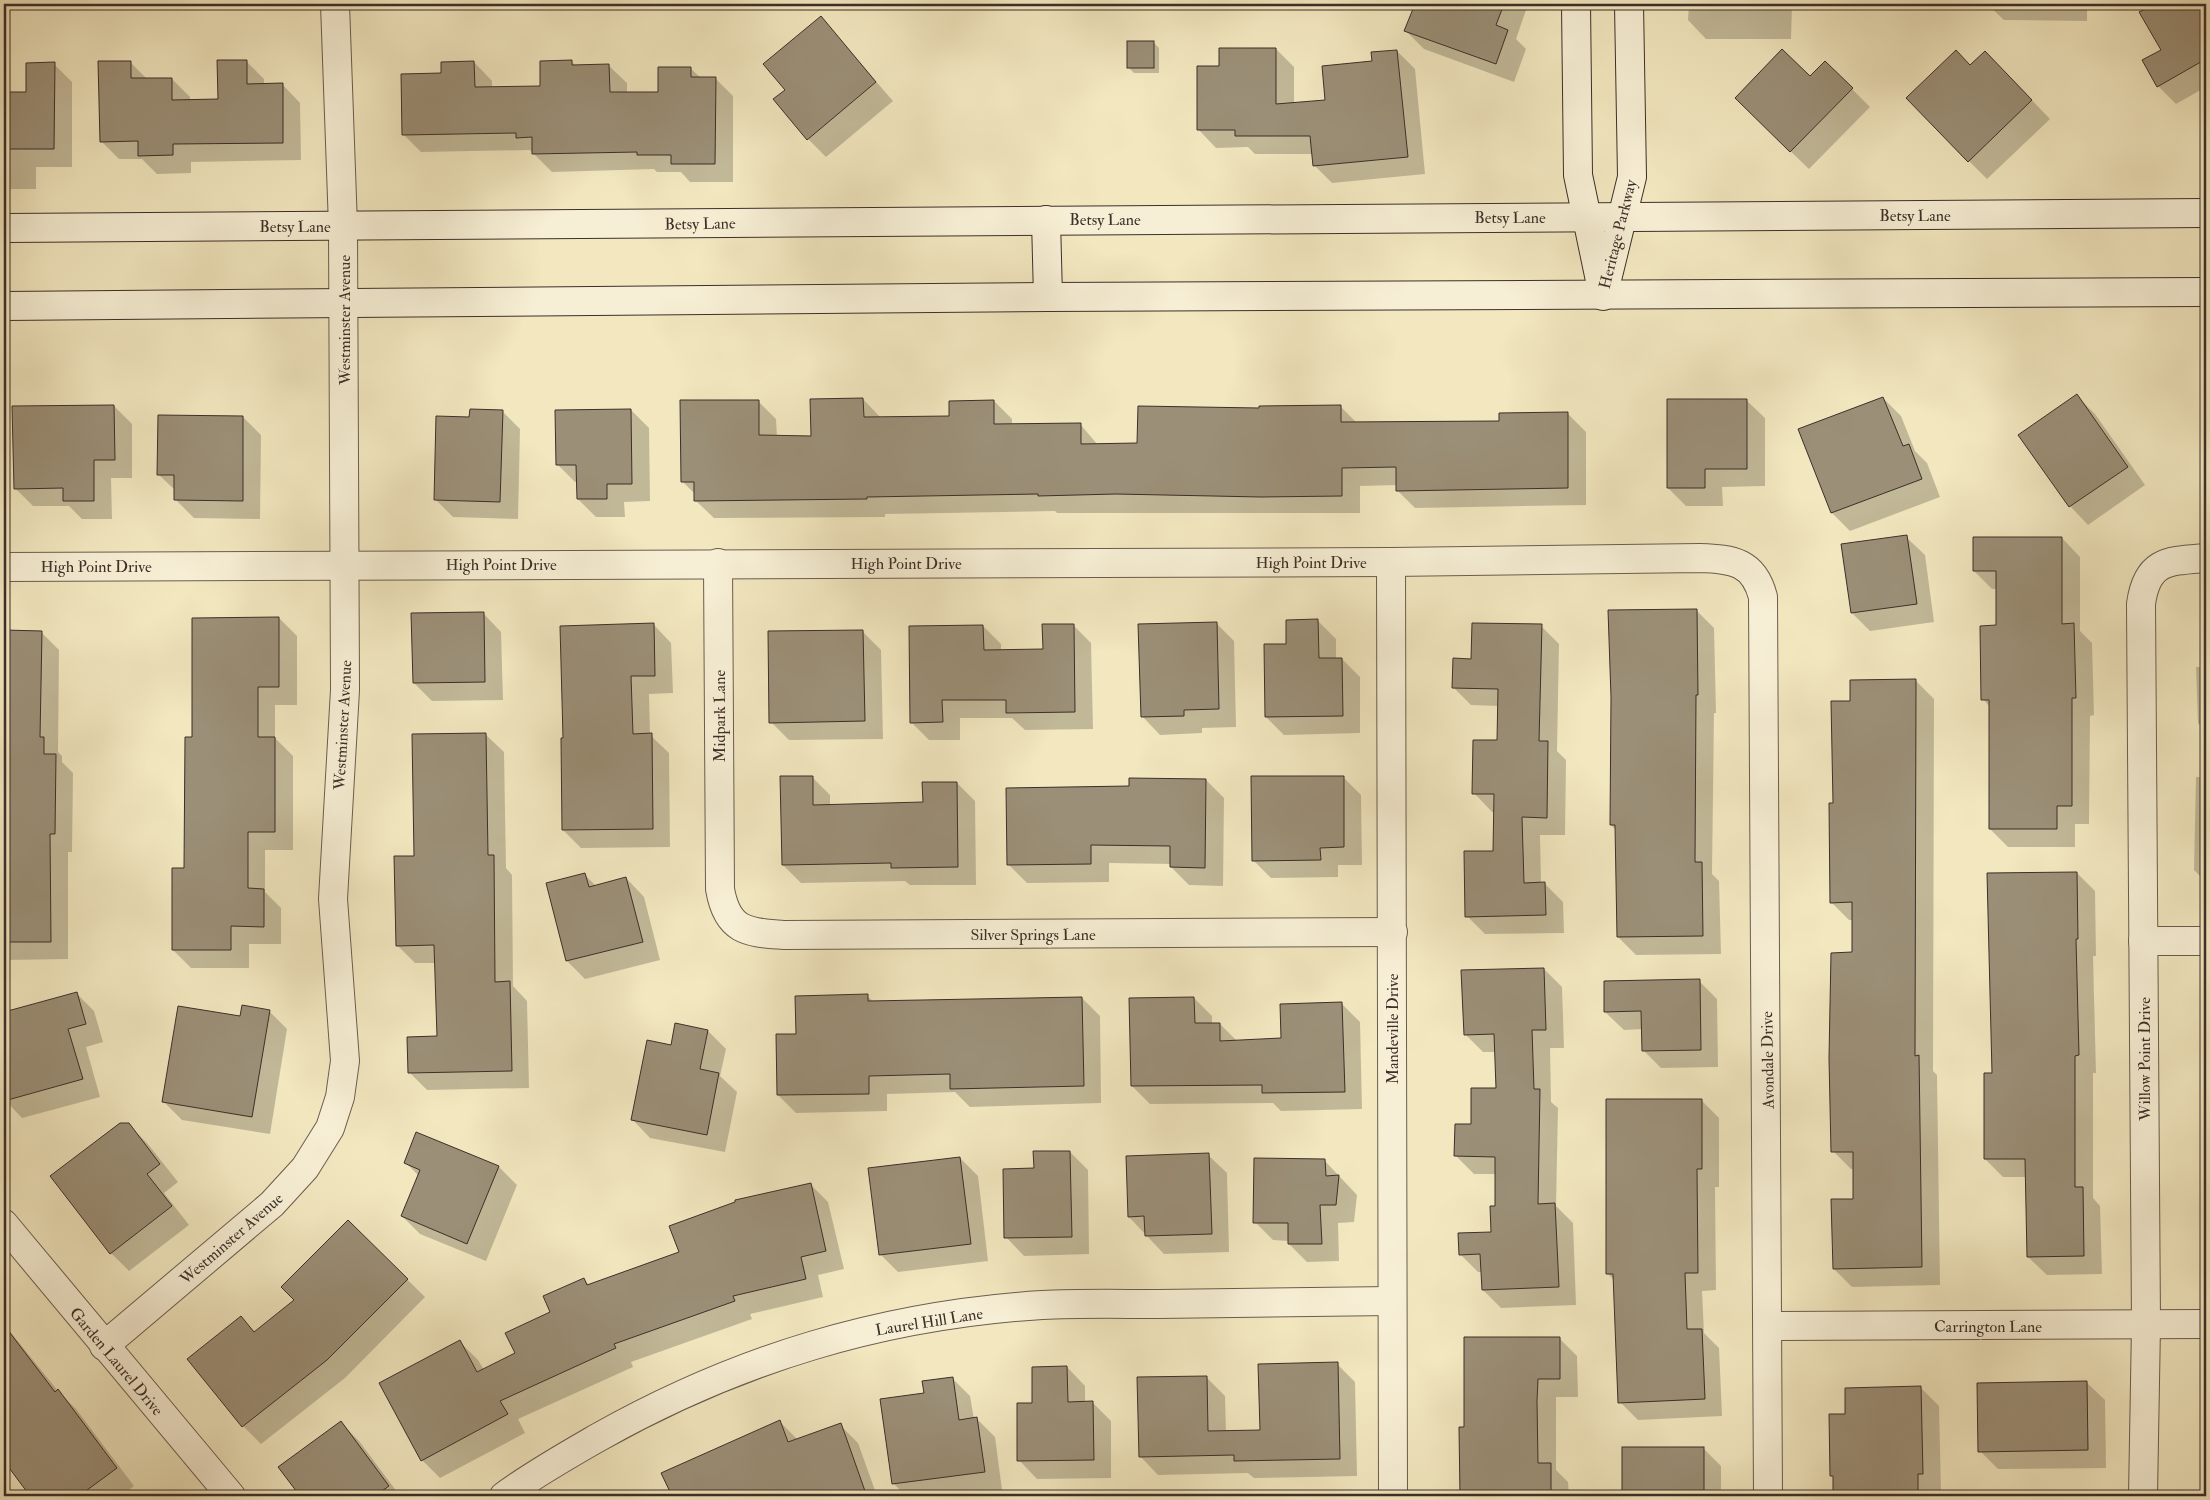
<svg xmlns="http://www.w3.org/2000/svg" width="2210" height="1500" viewBox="0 0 2210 1500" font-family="'IM FELL Double Pica',serif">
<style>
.shadow{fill:#0003}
.building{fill:#9b8f77;stroke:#3d2f29}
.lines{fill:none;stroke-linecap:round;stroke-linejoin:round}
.minor-casing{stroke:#6a5d4e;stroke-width:30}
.secondary-casing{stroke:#3d2f29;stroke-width:30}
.minor{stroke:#f7efd5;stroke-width:28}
.secondary{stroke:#f7efd5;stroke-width:28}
.labels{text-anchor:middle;stroke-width:4.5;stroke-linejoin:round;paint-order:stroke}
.street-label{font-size:16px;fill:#3d2f29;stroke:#f7efd5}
</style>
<rect width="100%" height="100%" fill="#f2e7bf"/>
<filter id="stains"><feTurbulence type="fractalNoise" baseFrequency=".004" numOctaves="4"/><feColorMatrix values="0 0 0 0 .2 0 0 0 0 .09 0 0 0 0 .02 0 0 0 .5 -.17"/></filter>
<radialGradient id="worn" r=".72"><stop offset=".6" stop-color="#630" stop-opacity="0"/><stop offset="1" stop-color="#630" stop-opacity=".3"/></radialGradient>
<!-- shadow -->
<g class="shadow">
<path d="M1416,4H1520L1526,10L1516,39L1526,49L1514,82L1424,49L1406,31Z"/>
<path d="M1689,4H1792L1791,39H1706L1688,20Z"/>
<path d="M1987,4H2087V21L2004,20Z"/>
<path d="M2157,4H2206V87L2176,104L2158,86L2163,50L2141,13Z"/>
<path d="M821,18L893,101L826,157L808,139Z"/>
<path d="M1153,42L1159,48V73H1134L1128,67Z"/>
<path d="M1276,49L1294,67V104L1327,101L1373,62L1397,51L1415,69L1425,174L1332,183L1314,165L1313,154H1255L1248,147L1216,148L1198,129L1220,68Z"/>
<path d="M246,61L264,79V85L282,84L300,103L301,160L191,162V173L157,174L142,159H119L101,141L130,62L147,79H172L190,97V100H219Z"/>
<path d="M474,62L492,81V88L541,87L572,62L576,66L608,65L627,83V93H659L690,68L701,78H715L733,96V182H690L681,172H657L654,169L552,172L530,150L421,152L403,134L442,74Z"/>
<path d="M54,64L72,82V167H36V189H4V93L27,94Z"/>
<path d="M2003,70L2050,119L1987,179L1969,161Z"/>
<path d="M1810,78L1852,89L1870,107L1809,169L1754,116Z"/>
<path d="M2077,396L2095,414L2145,485L2088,525L2070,506L2020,435Z"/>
<path d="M1883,398L1901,416L1915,451L1927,463L1940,497L1850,531L1832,513L1800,430Z"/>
<path d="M863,399L881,418L951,417L994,401L1012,419V425L1080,424L1098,445L1139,444L1260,409L1340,406L1357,423L1500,422L1568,414L1586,432V505L1415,508L1397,490V485L1360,486V513H1057L1055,511L885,514V517L714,518L695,500V494L683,482L758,401L776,419L777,437H812Z"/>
<path d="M1746,400L1765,418V486L1722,487L1723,506H1686L1668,488Z"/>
<path d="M114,406L132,424V478H111L112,519H82L69,506H33L15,488Z"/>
<path d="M631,410L649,428L650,501L624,502L625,517H596L578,499V482H575L557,464Z"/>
<path d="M502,411L520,429L518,519L453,517L435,499L471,418Z"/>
<path d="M243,417L261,435L260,519L194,518L176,500V491L159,475Z"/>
<path d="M1906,537L1925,555L1934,622L1870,631L1852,613Z"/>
<path d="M2062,538L2080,557V631L2092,643L2094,715L2090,716L2089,824H2075V847H2008L1990,829V707L1983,699L1997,626L1998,589H1992L1974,571Z"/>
<path d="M1696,610L1714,628L1716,713H1714L1712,874L1719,881L1721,954L1636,955L1618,937L1616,830L1611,825Z"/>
<path d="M483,613L501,632L503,700L432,701L414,683Z"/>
<path d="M279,618L297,636V705H275V738L293,756V850H265V892L281,908V944H249V968H191L173,950L186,870Z"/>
<path d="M1318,621L1336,639V659H1342L1360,677V733L1284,735L1266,717L1287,645Z"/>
<path d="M1216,623L1234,641L1236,727L1202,728V733L1160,735L1142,716Z"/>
<path d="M653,624L671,643L673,693L649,694L650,735L669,753L670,847L581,848L563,830Z"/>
<path d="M1073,625L1091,643L1093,729L1025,730L1012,718H960V740H929L911,722L983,626L1001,644V651H1044Z"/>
<path d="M1541,626L1559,644L1557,751L1566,760L1565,835H1540L1541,884H1545L1563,902L1564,933L1485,934L1467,916L1494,852L1495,812H1492L1474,793L1498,742L1499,706L1471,705L1453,687L1473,660Z"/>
<path d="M4,631L41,632L59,650L58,752L62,756V762L73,773L72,852H68V959L4,960Z"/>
<path d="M862,631L881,650L883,739L789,740L771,722Z"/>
<path d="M2196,667H2206V732L2198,723Z"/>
<path d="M1916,681L1934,699L1933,1071L1937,1075L1940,1285L1852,1287L1834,1269L1855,1200L1854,1169H1851L1833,1151L1854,954L1853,920H1849L1831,902L1834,804L1851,702Z"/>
<path d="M485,734L504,752L506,868L512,875L513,986L527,1001L529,1088L427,1090L409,1072L438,1037L436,963H415L397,945L415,857Z"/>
<path d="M812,777L830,795V806L924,803L957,783L975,801L976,885H910L905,881L801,883L783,865Z"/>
<path d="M1343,777L1361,795L1362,865H1338V877L1271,878L1253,860Z"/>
<path d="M2196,777H2206V882L2194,870Z"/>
<path d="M1206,780L1224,798L1223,886L1189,885L1171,867V864L1109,863V882L1027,883L1009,865L1130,787Z"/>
<path d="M2077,873L2095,891L2096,956H2093L2096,1073H2093V1198L2100,1206L2102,1274L2047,1275L2028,1257L2027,1177H2003L1985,1159L1993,1075Z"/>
<path d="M585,875L596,886L626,878L644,897L660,960L585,979L567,961Z"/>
<path d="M1544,969L1562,987L1564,1048H1550L1551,1102L1558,1108L1556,1206L1573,1223L1576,1305L1501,1308L1483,1290L1482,1272H1478L1460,1254L1492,1233L1496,1207V1174H1474L1456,1156L1472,1126L1497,1090L1496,1052H1483L1465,1034Z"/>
<path d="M1699,981L1717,999L1718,1067L1661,1068L1643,1050V1029L1624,1030L1605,1012Z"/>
<path d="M76,993L94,1011L103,1042L86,1047L100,1097L22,1118L4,1099V1014Z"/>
<path d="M867,996L874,1002L1082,998L1100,1016L1101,1103L970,1107L955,1092L887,1094V1111L796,1113L778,1095L797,1035Z"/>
<path d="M1194,998L1212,1016V1024H1220L1237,1041L1282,1039L1342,1004L1360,1022L1362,1109L1281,1111L1273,1103L1150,1104L1132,1086Z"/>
<path d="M269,1011L287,1029L270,1134L182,1120L164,1102L241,1018Z"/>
<path d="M708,1031L726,1049L720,1076L737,1092L725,1152L650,1138L632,1119L672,1046Z"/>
<path d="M1701,1100L1719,1118V1187H1715L1716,1290L1702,1291L1704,1333L1719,1348L1722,1416L1638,1420L1620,1402L1615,1281L1607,1273Z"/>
<path d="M128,1124L147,1143L178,1182L164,1193L189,1225L129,1271L111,1253Z"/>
<path d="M417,1134L499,1167L517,1185L486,1261L420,1234L402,1216L419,1176L406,1163Z"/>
<path d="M1070,1152L1088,1170L1089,1254L1024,1256L1006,1237L1035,1169Z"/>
<path d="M1208,1155L1227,1173L1229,1252L1164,1254L1129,1217Z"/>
<path d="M960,1158L978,1176L988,1261L898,1272L880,1254Z"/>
<path d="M1324,1160L1357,1195L1354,1222L1338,1223L1339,1261L1307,1262L1289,1244V1241L1273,1240L1255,1222Z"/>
<path d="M2200,1164H2206V1228L2200,1222Z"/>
<path d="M810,1184L828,1202L844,1269L818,1275L823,1297L750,1314L752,1319L631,1362L633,1367L518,1419L525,1433L440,1478L422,1460L460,1342L478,1360L484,1370L516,1354L584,1279L589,1285L680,1253Z"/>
<path d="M348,1221L425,1297L345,1378L261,1444L243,1426L241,1318L255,1332L296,1300Z"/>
<path d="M4,1324L58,1391L76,1409L134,1486L121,1496H31L4,1459Z"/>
<path d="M1559,1338L1577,1356L1578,1397H1556V1470L1568,1482L1569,1496H1461L1460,1428H1465Z"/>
<path d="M1337,1364L1355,1382L1357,1476L1254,1478L1248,1473L1158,1475L1140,1456L1207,1378L1225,1396L1226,1432L1261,1431Z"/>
<path d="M1067,1367L1085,1386V1403H1093L1111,1421V1478L1037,1479L1019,1460L1033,1404Z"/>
<path d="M952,1378L970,1396L974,1419H977L995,1437L1002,1490L951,1496H906L893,1483Z"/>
<path d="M2086,1382L2105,1400L2106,1468L1998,1469L1980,1451Z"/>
<path d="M1920,1387L1939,1406L1941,1492H1936V1496H1835V1478L1832,1476L1846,1415Z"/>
<path d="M780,1422L798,1440L840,1425L858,1443L877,1496H667Z"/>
<path d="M341,1423L359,1441L400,1496H301L280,1468Z"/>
<path d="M2200,1430H2206V1487L2202,1482Z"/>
<path d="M1623,1448H1703L1721,1466V1496H1623Z"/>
</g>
<!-- building -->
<g class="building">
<path d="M1415,4H1504L1496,25L1508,30L1496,64L1404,31Z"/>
<path d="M2155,4H2206V59L2157,87L2142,60L2161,50L2139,12Z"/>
<path d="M821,16L876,82L807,140L773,99L785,90L763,64Z"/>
<rect x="1127" y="41" width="27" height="27"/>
<path d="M1219,48H1276V104L1325,100L1322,66L1372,61L1371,52L1397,50L1408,157L1313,166L1310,136H1235V130H1197V66H1219Z"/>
<path d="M1782,49L1810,76L1825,61L1853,88L1790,152L1735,98Z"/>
<path d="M1956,50L1970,65L1985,51L2032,100L1968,162L1906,98Z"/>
<path d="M217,60H247V84L283,83V143L173,144V155L138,156V141L100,142L98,61H131V78H172V100L218,99Z"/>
<path d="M572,60V65L609,64L610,92H658V67H691V77H716L715,164H671V155H637V152L532,154V137L516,138V133L402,135L401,74L441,73V62L474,61L475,87L540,86V61Z"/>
<path d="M55,62L54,149H4V92H26V63Z"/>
<path d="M2077,394L2128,467L2069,507L2018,435Z"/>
<path d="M1883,397L1903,446L1909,444L1922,479L1831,513L1798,429Z"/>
<path d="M863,398L864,417L949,416V401L994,400V424L1081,423V444L1137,443L1138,406L1259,408V406L1341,405V422L1499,421V413L1568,412V488L1396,491V467L1342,468V496L1261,497L1116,494L1038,496V494L867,497V499L694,501V482H681L680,400H759V435L811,436L810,399Z"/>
<path d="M1667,399H1747V469H1705V488H1667Z"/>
<path d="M114,405L115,460H94V501H63V488L14,489L12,406Z"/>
<path d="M470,409L503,410L500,502L434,500L436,416L469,417Z"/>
<path d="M631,409L632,484H607V499H577L576,465H556L555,410Z"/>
<path d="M158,415L243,416V501L174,500V475H157Z"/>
<path d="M1907,535L1917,604L1851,613L1841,544Z"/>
<path d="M1973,537H2062V624L2074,623L2076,698H2072V806H2057V829H1989V700H1981L1980,626L1996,625V571H1973Z"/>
<path d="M1697,609L1698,695H1696L1695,862H1702L1703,936L1617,937L1615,825H1610L1611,697L1608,610Z"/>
<path d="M484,612L485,682L413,683L411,613Z"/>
<path d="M279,617V687H258V737H275V832H248V888L264,889V927L231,926V950H172V868H184L185,737H192V618Z"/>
<path d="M1318,619L1319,658H1342L1343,716L1265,717L1264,644H1286V620Z"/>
<path d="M1217,622L1219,709L1184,710V716L1141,717L1138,624Z"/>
<path d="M654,623L655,676H631L633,734L652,733L653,829L562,830L561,738H563L560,626Z"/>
<path d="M1472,623L1542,624L1539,741H1548L1547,818L1522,817L1524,883L1545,882L1546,915L1465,917L1464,851H1493L1494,794H1472L1473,740H1497L1498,689L1452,688L1453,658L1471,659Z"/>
<path d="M1042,624H1074L1075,712L1006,713V700H942L943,722L910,723L909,626L983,625L984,650L1043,649Z"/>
<path d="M4,630L42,631L40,737H44V754H56L55,834H50L51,942H4Z"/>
<path d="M863,630L865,721L769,723L768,631Z"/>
<path d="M1916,679L1915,1056L1919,1055L1922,1267L1833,1269L1831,1199H1853V1152H1831L1829,1058L1831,953L1852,952V902L1830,903L1829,803H1833L1831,701H1850V680Z"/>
<path d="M486,733L488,855H494L495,982L510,981L512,1071L408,1073L407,1037L437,1036L434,945L396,946L394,856H414L412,734Z"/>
<path d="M780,776H813V805L923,802L922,782H957L958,867L891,868V863L782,865Z"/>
<path d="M1251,776H1344V847L1320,848L1321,860L1252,861Z"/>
<path d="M1129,778L1206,779L1205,868L1170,867V846L1091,845V864L1007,865L1006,788L1129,786Z"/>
<path d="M2077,872L2078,939H2076L2079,1055L2075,1056V1187H2083L2084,1256L2027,1257L2025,1159H1984V1073H1992L1987,873Z"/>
<path d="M585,873L589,887L626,877L643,942L566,961L546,883Z"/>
<path d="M1544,968L1546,1030H1532L1534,1089H1540L1538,1204L1555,1203L1559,1287L1482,1290L1480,1254L1459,1255L1458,1233L1491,1232L1490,1206H1495V1157L1454,1156L1455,1124H1471V1088H1496L1494,1034L1464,1035L1461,970Z"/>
<path d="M1700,979L1701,1050L1642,1051L1641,1011L1604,1012V981Z"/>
<path d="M77,992L86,1024L68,1029L83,1079L4,1101V1012Z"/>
<path d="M868,994V1001L1082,997L1084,1086L950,1089V1074L869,1076V1094L777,1095L776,1034H796L795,996Z"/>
<path d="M1194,997L1195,1023H1220V1041L1281,1038L1280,1004L1342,1002L1345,1092L1262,1093V1085L1131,1086L1129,998Z"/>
<path d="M242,1005L270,1010L252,1117L162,1102L178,1006L240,1016Z"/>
<path d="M675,1023L708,1030L700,1069L719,1073L707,1135L631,1120L647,1040L671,1045Z"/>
<path d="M1606,1099H1702V1169H1697L1698,1273H1685L1687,1329H1702L1705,1399L1618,1403L1613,1274H1606Z"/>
<path d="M120,1123H129L160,1164L147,1174L172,1206L110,1254L50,1176Z"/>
<path d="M416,1132L499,1166L467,1244L401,1216L420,1170L404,1163Z"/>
<path d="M1033,1151H1070L1072,1237L1004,1238L1003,1169L1034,1168Z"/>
<path d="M1209,1153L1212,1234L1145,1236L1144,1216L1128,1217L1126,1156Z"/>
<path d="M960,1157L971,1244L879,1255L868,1168Z"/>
<path d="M1254,1158L1325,1159L1326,1176L1339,1175L1336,1205H1320L1322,1244H1288V1223H1253Z"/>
<path d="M811,1183L826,1251L801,1257L806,1279L733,1296L735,1301L614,1344L616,1348L500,1401L508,1414L421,1461L379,1383L460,1340L477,1372L515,1353L505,1333L550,1312L543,1296L584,1278L587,1285L679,1252L669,1226L735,1202V1200Z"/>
<path d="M348,1220L408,1279L327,1360L242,1427L187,1359L241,1316L254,1332L294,1300L281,1287Z"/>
<path d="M4,1325L55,1392L58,1389L117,1468L79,1496H30L4,1461Z"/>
<path d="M1464,1337H1560V1379H1538L1537,1401L1538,1463H1551V1496H1460L1459,1427H1464Z"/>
<path d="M1338,1362L1340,1459L1234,1461V1455L1139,1457L1137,1377L1207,1376L1208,1431L1260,1430L1258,1364Z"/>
<path d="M1067,1366L1068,1402L1093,1401L1094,1460L1017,1461V1403H1032V1367Z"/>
<path d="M953,1377L959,1420L977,1417L985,1472L892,1484L880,1399L924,1393L922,1381Z"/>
<path d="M2087,1381L2088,1450L1978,1452L1977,1383Z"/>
<path d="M1921,1386L1923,1474H1918V1496H1833V1476H1830L1829,1414H1845V1388Z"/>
<path d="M780,1420L788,1442L841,1423L865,1491L849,1496H672L661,1473Z"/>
<path d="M341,1421L389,1486L375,1496H300L278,1467Z"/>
<rect x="1622" y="1447" width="82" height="49"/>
</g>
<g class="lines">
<defs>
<g id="minor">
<path d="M1391,562L1393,1496"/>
<path d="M718,563L720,889C727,930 746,933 784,935L1393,932"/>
<path d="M4,567L1391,562L1700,558C1733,559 1754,562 1763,597L1768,1496"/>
<path d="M2143,941H2206"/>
<path d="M4,1224L231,1496"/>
<path d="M1769,1326L2206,1324"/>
<path d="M104,1346L272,1204L305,1168L330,1128L340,1097L345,1061L333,899L345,690L343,226L335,4"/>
<path d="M504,1496C534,1474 566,1456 599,1437C738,1359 882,1315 1042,1305C1080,1303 1120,1304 1158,1304C1236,1303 1314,1302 1392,1301"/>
<path d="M2143,1496L2146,1325L2141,604C2147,560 2168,561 2206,558"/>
</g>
<g id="secondary">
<path d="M1576,4L1578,175L1602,290"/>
<path d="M1046,220L1048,297"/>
<path d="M4,228L2206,213"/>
<path d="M1603,296L1632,177L1629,4"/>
<path d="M4,306L1048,297L2206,292"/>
</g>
</defs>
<!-- minor casing -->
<use href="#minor" class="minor-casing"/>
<!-- secondary casing -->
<use href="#secondary" class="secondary-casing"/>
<!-- minor -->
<use href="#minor" class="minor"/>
<!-- secondary -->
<use href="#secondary" class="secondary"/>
</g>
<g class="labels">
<!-- street labels -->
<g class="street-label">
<text x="1915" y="221">Betsy Lane</text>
<text x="1510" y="223">Betsy Lane</text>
<text x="1105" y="225">Betsy Lane</text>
<text transform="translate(700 223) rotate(-1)" y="6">Betsy Lane</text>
<text x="295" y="232">Betsy Lane</text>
<text transform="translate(1617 234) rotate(-76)" y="6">Heritage Parkway</text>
<text transform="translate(344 320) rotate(-90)" y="6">Westminster Avenue</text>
<text x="1311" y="568">High Point Drive</text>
<text x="906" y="569">High Point Drive</text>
<text x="501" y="570">High Point Drive</text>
<text x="96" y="572">High Point Drive</text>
<text transform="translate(719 716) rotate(-90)" y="6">Midpark Lane</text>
<text transform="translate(342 725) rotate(-87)" y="6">Westminster Avenue</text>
<text x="1033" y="940">Silver Springs Lane</text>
<text transform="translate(1392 1029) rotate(-90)" y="6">Mandeville Drive</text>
<text transform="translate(2144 1059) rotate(-90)" y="6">Willow Point Drive</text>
<text transform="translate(1767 1060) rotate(-91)" y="6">Avondale Drive</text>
<text transform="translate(231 1238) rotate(-41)" y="6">Westminster Avenue</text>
<text transform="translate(929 1321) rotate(-9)" y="6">Laurel Hill Lane</text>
<text x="1988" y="1332">Carrington Lane</text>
<text transform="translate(117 1361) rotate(50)" y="6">Garden Laurel Drive</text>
</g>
</g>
<!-- margin -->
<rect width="2210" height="1500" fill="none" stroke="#f2e7bf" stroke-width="20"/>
<rect x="5" y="5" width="2200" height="1490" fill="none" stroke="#3d2f29" stroke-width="2.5"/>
<rect x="10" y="10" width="2190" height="1480" fill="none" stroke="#3d2f29"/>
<rect width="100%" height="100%" filter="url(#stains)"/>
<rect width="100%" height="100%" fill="url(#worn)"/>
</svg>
